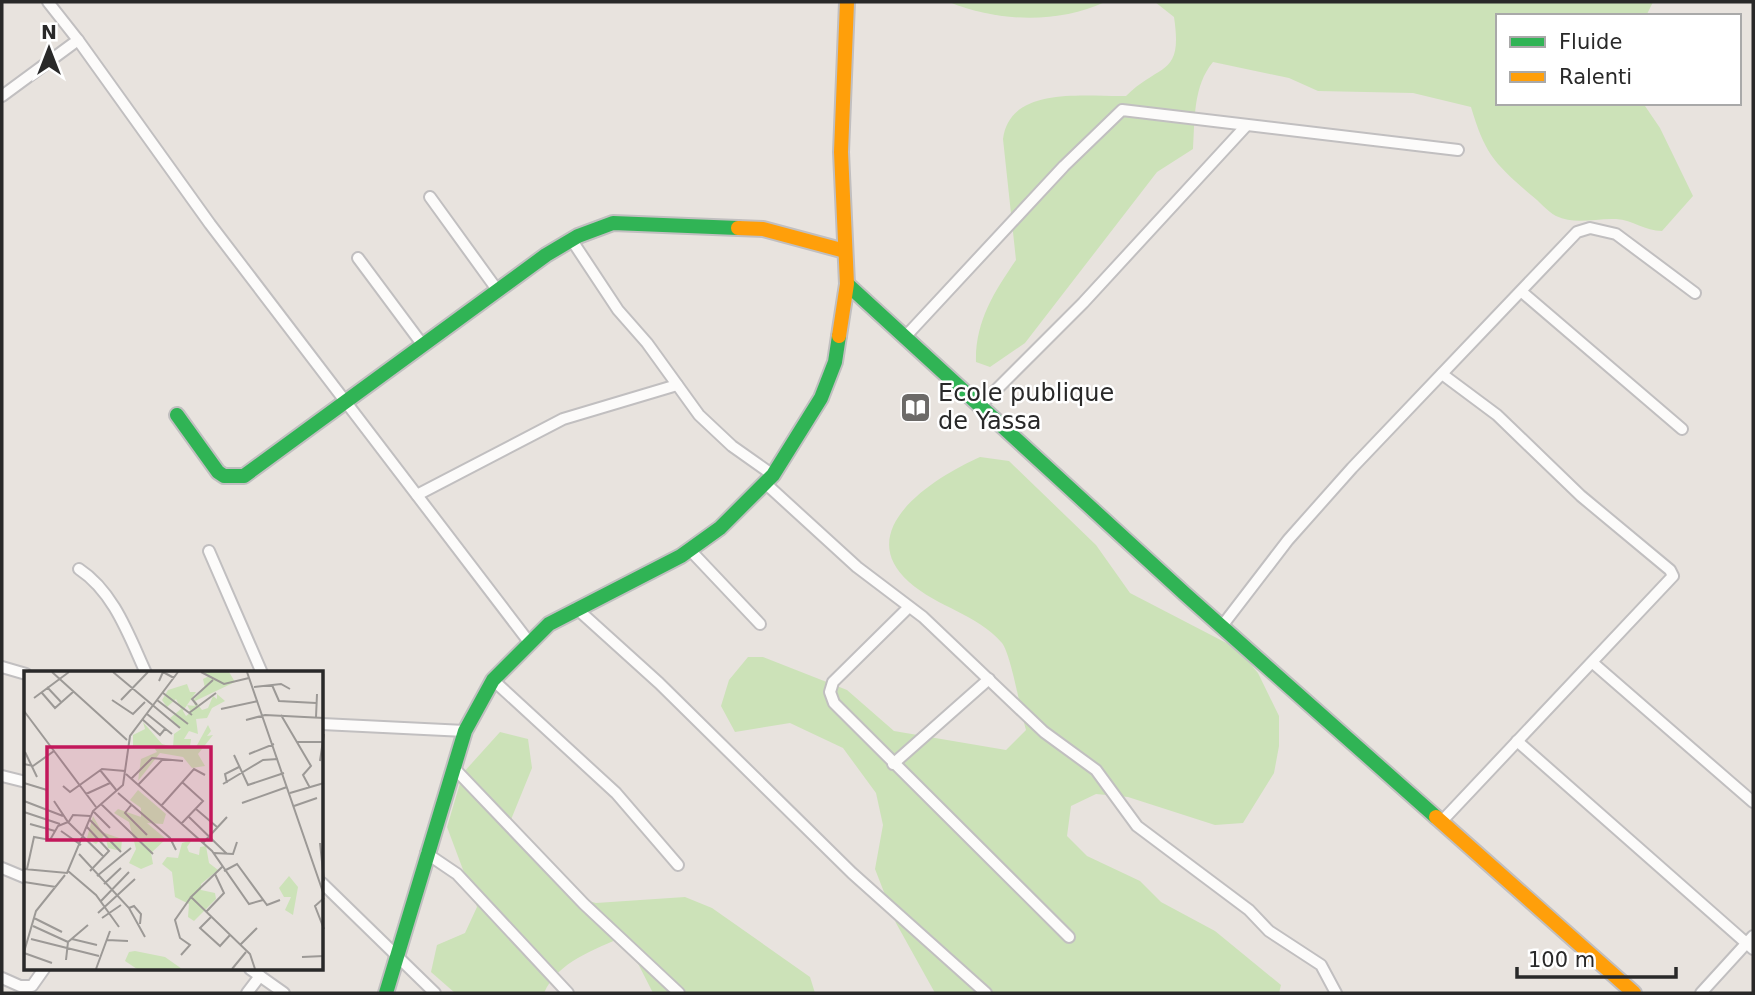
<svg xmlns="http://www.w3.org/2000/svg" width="1755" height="995" viewBox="0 0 1755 995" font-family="'DejaVu Sans',sans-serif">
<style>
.green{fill:#cce2b8}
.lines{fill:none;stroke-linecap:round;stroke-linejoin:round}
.street-casing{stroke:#c1bfc0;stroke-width:14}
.fast-casing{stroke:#c1bfc0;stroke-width:18}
.slow-casing{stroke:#c1bfc0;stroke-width:18}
.street{stroke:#fcfbfa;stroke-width:10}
.fast{stroke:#30b455;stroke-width:14}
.slow{stroke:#ff9f0a;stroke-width:14}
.labels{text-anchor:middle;stroke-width:5;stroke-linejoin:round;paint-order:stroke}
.poi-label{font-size:24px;fill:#292929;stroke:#fff;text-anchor:start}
.inset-road{fill:none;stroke:#9c9996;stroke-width:2}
.view{fill:#c2185b;fill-opacity:0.15;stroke:#c2185b;stroke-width:3.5}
.inset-edge{fill:none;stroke:#292929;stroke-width:3.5}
</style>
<rect width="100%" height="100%" fill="#e8e3de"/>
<!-- green -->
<g class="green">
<path d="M949,2H1105C1057,24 999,22 949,2Z"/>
<path d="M1155,2H1653L1646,16H1498V103H1643L1660,128L1693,196L1662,231C1645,231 1633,220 1616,219C1596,218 1575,225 1556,216C1547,211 1539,201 1531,195C1494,163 1485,154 1471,107L1413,93L1318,91L1289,78L1213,62C1193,86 1195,119 1193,149L1157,172L1025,343L990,367L976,362C975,322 994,292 1016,260L1003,139C1010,85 1085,97 1126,96C1161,62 1183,77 1174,17Z"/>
<path d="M980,457L1009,461L1096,545L1130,593L1238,649L1258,673L1279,716V746L1274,773L1243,823L1215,825L1128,797L1096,794L1071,806L1067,836L1087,856L1140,881L1161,902L1215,931L1281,985L1279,993H935L896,923L875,869L883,825L876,793L843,748L790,723L735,732L721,706L729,680L748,657H763L847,690L894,731L1006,750L1026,730C1021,713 1011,654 1002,643C977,614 937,607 909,582C850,529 937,476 980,457Z"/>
<path d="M500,732L528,739L532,768L510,822L550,864L566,895L596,903L685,897L712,908L810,977L815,993H653L624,936C595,950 558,961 544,993H455L431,972L437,945L465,933L477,907L447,827L463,773Z"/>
</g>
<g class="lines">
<defs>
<g id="street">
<path d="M78,40L210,224L529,642"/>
<path d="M2,96L78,40L48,2"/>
<path d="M430,197L498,291"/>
<path d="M571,239L618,310L647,343L699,415L732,446L773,475"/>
<path d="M358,258L422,344"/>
<path d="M1522,292L1682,429"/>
<path d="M905,337L1064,166L1122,110L1458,150"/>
<path d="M980,406L1083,303L1246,126"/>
<path d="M765,483L857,567L923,617L1044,732L1096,770L1137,826L1249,910L1269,931L1321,965L1336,993"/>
<path d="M417,495L563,419L677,385"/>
<path d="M690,550L760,624"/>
<path d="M209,551L262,673"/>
<path d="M79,569C114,592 129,636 146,673"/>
<path d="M909,607L833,682L830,692L834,703L1069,937"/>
<path d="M576,608L659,683L852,873L986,993"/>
<path d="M1222,626L1288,540L1352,468L1577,232L1590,228L1616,234L1695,293"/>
<path d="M1593,663L1753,802"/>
<path d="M2,667L26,674"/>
<path d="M493,680L616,793L678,865"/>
<path d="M322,724L465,731"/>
<path d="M1517,741L1753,949"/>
<path d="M893,764L989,679"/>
<path d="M453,767L584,904L679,993"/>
<path d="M2,776L26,782"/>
<path d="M1442,821L1673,576L1670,570L1581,496L1497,415L1442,374"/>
<path d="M426,853L457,874L568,993"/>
<path d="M2,868L26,878"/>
<path d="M322,883L435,993"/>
<path d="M250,969L284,993"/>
<path d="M2,978L20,986H32L44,969"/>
<path d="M247,993L260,976"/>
<path d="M1701,993L1753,936"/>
</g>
<g id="fast">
<path d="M847,284L1185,594L1436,817"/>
<path d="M177,415L218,472L224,476H244L546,255L578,236L613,223L738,228"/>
<path d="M386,993L465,731L493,680L549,624L681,556L720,528L773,475L821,398L835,362L839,336"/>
</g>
<g id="slow">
<path d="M738,228L763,229L845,251"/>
<path d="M839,336L847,284L841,152L847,2"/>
<path d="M1436,817L1634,993"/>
</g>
</defs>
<!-- street casing -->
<use href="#street" class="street-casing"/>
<!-- fast casing -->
<use href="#fast" class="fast-casing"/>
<!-- slow casing -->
<use href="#slow" class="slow-casing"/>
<!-- street -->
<use href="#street" class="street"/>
<!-- fast -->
<use href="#fast" class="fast"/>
<!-- slow -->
<use href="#slow" class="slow"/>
</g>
<!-- icons -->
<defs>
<symbol id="library-square" viewBox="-11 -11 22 22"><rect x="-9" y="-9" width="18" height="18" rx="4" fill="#6c6a68" stroke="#fff"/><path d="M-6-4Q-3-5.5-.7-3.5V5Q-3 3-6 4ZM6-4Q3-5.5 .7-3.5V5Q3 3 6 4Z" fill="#fff"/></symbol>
</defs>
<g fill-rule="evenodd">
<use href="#library-square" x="898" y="390" width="35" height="35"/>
</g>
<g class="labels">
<!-- poi labels -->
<g class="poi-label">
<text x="938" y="401">Ecole publique<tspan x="938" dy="28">de Yassa</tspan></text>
</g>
</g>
<!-- overview -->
<g transform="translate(24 671)">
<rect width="299" height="299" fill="#e8e3de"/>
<path d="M178,1H205L211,11L171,30L178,39L184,37L189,25L193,28V23L201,30L188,37L183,47L172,48L174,63L165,60L160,68H167L166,75L172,76L184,54L187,60L183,65L189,64L174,83L181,95L168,97L159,86L136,82L114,110L117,88L133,81L129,75H109V64L121,58L119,51L138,73L149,76L150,63L157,58L146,47L157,38L152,28L143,36L138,29L144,19L163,13L166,21H172L159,40L162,45L167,41L163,34L171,35L169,29L181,17L179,8L185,5ZM114,119L142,143L139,153L123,152L142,168L127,182L129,193L117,198L105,192L112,178L105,151L90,142L94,138L117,146V137L106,129ZM69,145L78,161L98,168L97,180L84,177L81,164L72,173L63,167ZM168,169L163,176L165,181L175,184L176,176L182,175L185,192L194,199L177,213V219L191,222L192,228L170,250L164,246L165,233L151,226L148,201L138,193L143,186L154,187L158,172ZM265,205L274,216L269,244L261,239L267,226H260L255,217ZM111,280L141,286L158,298H113L101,290L105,281Z" fill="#cce2b8"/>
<path class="inset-road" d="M28,1L103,69M89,1L156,57M177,1L200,13L225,7M223,1L300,224M135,10L139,1L150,7M248,14L255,30L292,32M23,16L38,32M230,16L257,13L266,18M18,22L31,37L49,21M139,22L168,44M10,27L45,1M88,29L109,43L121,31M97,29L124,1M133,29L164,53M173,34L168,28L189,9M197,38L234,30M0,40L30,80L9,95L0,93M165,42L192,22M123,43L148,63M257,44L287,95L279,104L286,117M292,46L293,23M118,48L136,64L141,58M222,49L241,44L300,47M272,71H300M30,80L72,136M1,81L13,106M225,83L250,73M210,84L224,114L260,102M296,90L300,63M76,99L93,120M102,103L188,180L225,233L239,229M107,108L128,87L159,90M0,112L23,119M203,112L201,103L215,96M199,113L239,89L254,88M114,114L139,88M39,115L46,121L78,98L101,100M94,122L146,167L152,179M266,122L300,112M62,123L86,112M0,130L39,145M30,130L44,151L80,186M218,132L263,116M77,133L129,183M108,133L101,142L123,164M137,135L170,98L181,104M270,135L293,127M172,138L193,156M69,140L86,157M0,141L36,153M165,146L203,183M66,149L97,181M44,152L49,144L66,145M6,153L31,160M157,153L179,130L158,111M63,156L85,180L66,200M37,160L57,174M179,172L203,146M296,172L300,210M190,182L209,183L213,171M55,183L105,237L121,266M198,196L167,226L226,283L231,298M0,198L43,202L69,140L99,114L106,65L154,1M3,198L10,166L26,169L34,155L44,151M44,200L72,224L95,256M200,200L213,193L243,234L256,229M73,205L107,177M0,211L32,216M80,213L97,197M300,227L291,235L300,258M77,230L105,201M105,237L110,235L117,243L116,253M182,241L200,222L191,203M74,242L111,208M187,246L176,257L196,275L206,264M10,247L38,261M78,247L97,234M9,255L44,271M7,268L75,285M48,268L73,274M83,269L104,270M216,274L233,257M0,281L12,240L41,204M0,282L28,292M157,284L166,274L156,267L151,249L167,226M278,286L300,285M42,289L44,271L64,254M72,298L86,260M208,298L222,281"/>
<path class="view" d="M23,76H187V169H23Z"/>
<rect width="299" height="299" class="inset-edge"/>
</g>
<!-- border -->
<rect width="1755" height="995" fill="none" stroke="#292929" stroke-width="7"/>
<!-- legend -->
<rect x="1496" y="14" width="245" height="91" fill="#ffffff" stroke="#a9a9a9" stroke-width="2"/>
<rect x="1510" y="37" width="35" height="10" fill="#30b455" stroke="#a9a9a9" stroke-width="2"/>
<text x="1559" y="49" font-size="21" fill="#292929">Fluide</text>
<rect x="1510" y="72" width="35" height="10" fill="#ff9f0a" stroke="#a9a9a9" stroke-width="2"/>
<text x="1559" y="84" font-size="21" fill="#292929">Ralenti</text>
<!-- north arrow -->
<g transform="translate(49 49)" stroke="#ffffff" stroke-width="5" paint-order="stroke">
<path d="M0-5L12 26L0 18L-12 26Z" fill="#292929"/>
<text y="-10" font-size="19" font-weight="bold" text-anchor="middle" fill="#292929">N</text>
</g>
<!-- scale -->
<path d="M1517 967v10h159v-10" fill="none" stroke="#292929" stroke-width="3.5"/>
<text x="1528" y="967" font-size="21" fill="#292929" stroke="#ffffff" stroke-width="5" paint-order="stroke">100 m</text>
</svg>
